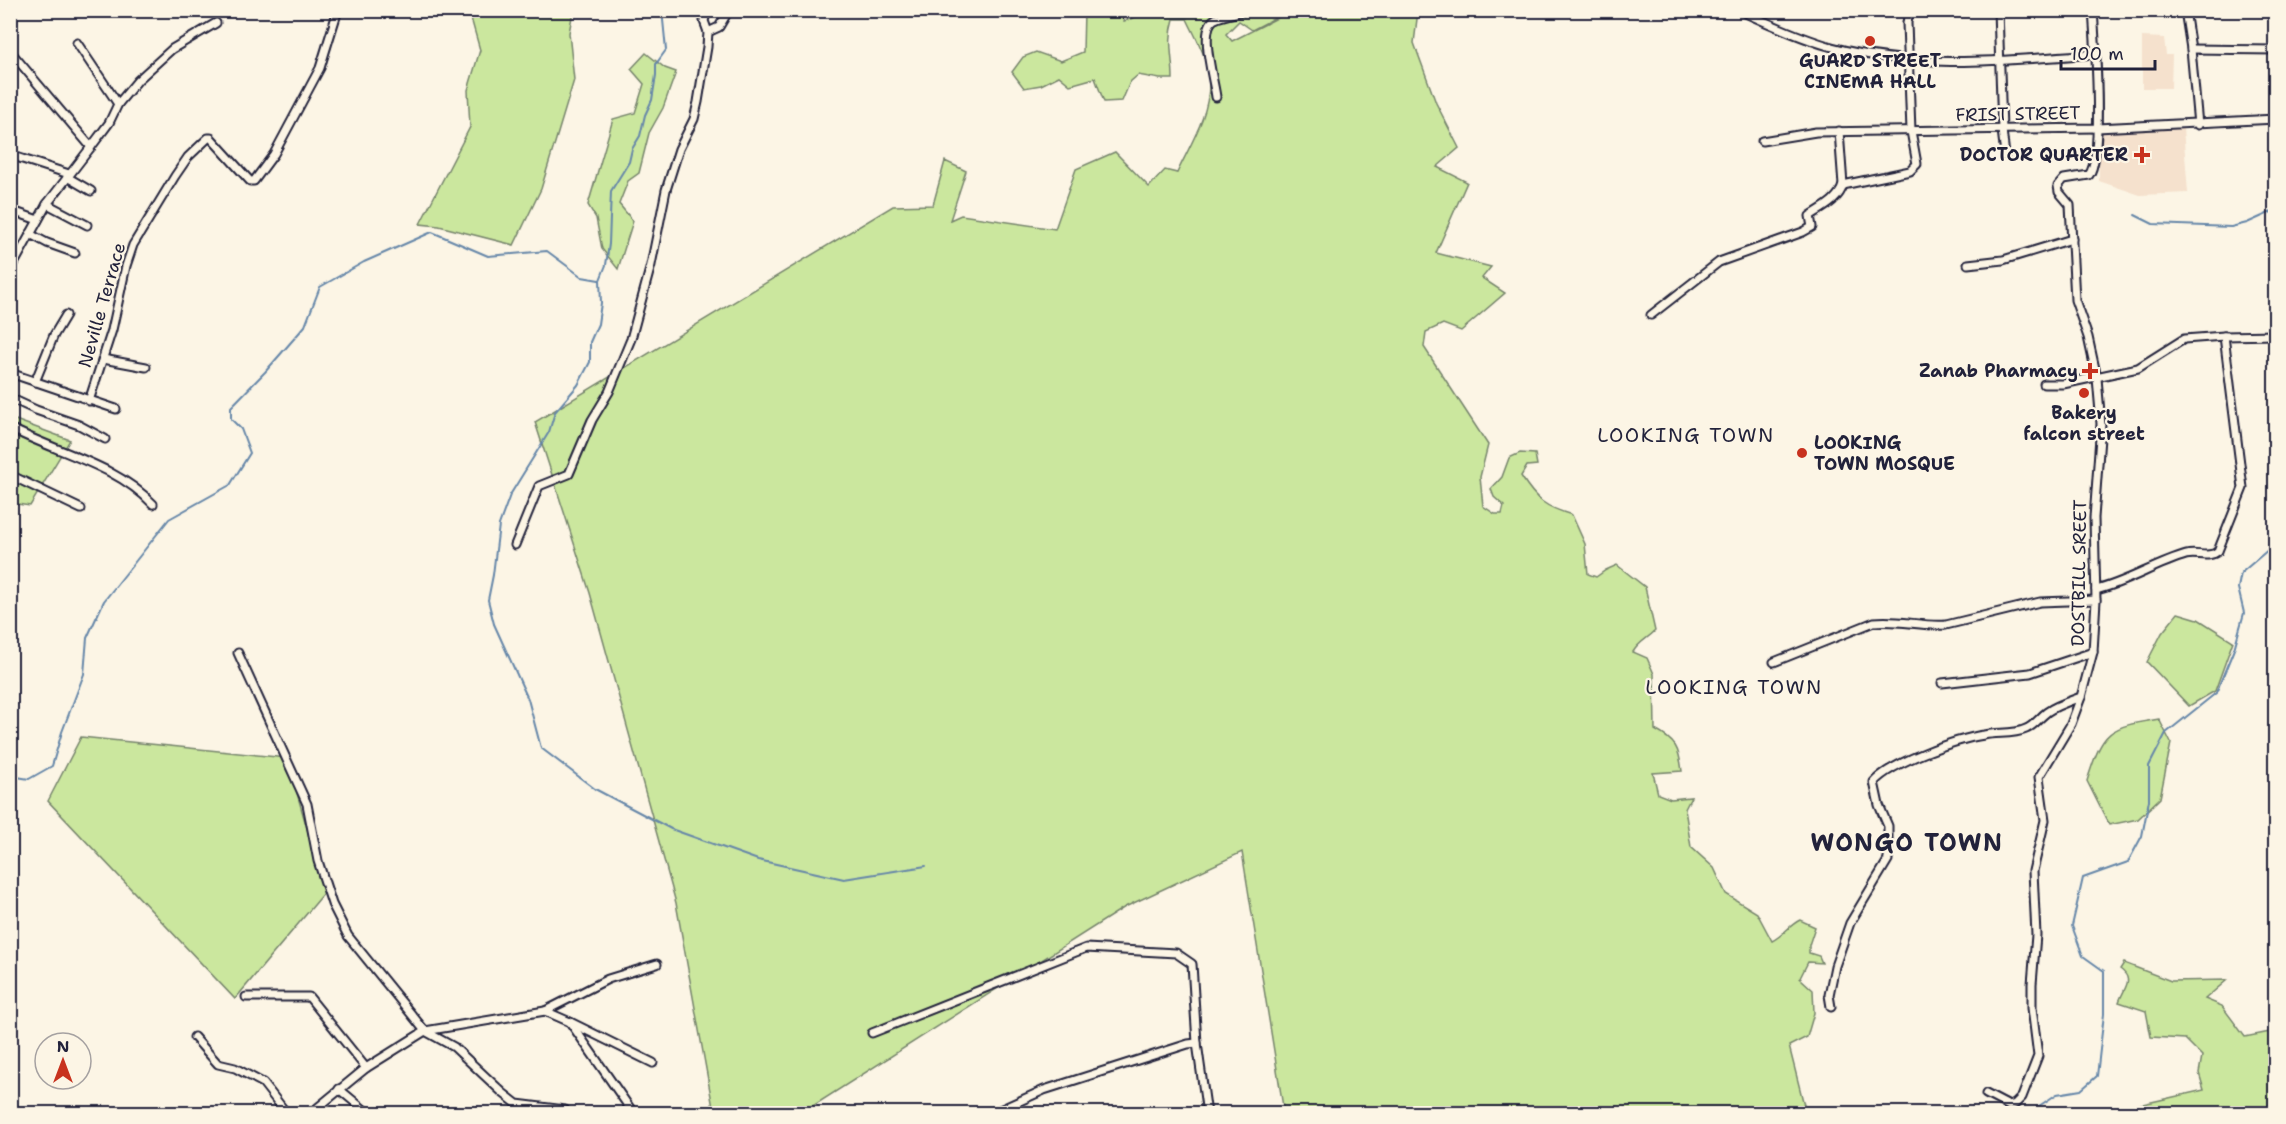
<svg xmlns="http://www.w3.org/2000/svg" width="2286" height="1124" viewBox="0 0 2286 1124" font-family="'Shantell Sans',sans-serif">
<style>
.built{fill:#f5e1cd}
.green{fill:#cbe79e;stroke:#76846c;stroke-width:1.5}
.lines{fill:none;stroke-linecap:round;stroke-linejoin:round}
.stream{stroke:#6687a9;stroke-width:2}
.minor-casing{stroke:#22223b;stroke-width:11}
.minor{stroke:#fcf5e5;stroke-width:7}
.poi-dot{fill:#c8321e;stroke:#fcf5e5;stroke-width:2}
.labels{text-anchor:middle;stroke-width:4.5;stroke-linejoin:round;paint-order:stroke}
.poi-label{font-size:18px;font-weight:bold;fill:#22223b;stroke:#fcf5e5}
.street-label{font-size:18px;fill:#22223b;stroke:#fcf5e5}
.neighbourhood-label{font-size:20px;letter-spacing:1.5px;fill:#22223b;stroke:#fcf5e5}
.district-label{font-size:24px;font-weight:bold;letter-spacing:1.5px;fill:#22223b;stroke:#fcf5e5}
</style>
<rect width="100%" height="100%" fill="#fcf5e5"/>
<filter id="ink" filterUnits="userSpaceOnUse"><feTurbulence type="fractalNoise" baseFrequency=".0167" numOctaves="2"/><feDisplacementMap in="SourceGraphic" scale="12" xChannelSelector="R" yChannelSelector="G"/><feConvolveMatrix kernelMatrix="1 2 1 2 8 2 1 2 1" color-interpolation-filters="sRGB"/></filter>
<g filter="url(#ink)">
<!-- built -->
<g class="built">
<path d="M2142,37L2164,38L2166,55H2172L2171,88H2142Z"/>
<path d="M2183,128L2188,193L2140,195L2099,181V130Z"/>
</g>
<!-- green -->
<g class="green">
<path d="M1178,10L1270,11L1275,18L1252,30L1239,21L1226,34L1232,41L1291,11H1418L1414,43L1436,103L1459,148L1437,167L1467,182L1436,253L1491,267L1482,278L1505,293L1461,331L1443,324L1426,332L1424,347L1488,445L1480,477L1483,506L1495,514H1502L1504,506L1494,497L1491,489L1502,477L1509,458L1520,453L1535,454L1537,465L1527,466L1521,476C1536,500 1545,507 1572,515L1585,544L1588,574L1596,577L1606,570L1617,565L1645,587L1655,631C1647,639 1639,642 1633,652L1647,658L1654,674L1655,730C1676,741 1679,748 1682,771L1653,773L1658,794L1671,799L1691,797L1685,809L1691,847L1714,868L1726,894L1757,913L1772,941C1784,935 1788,926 1800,920L1815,927L1809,945V953L1819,956L1822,963L1808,962L1800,978L1813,990L1814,1013L1807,1037L1789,1046L1806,1113H1284L1242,852L1125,907L802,1113H714L676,903L590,593L535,422L893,206L933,205L945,161L966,171L950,220L961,215L1055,229L1076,169L1115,152L1149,187L1165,170L1177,173C1191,143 1210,114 1209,81C1209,60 1196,38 1187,19H1174C1167,42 1173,56 1173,79H1160L1138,75L1130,82L1122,101L1104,102L1095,78L1070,85L1059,76L1041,85L1024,88L1012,72L1023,57L1036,52L1061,61L1083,52L1084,11H1118L1124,21L1147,13L1175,14Z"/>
<path d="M469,11H573L569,33L574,80L541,189L514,245L439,226L420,224L470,127L468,90L480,50Z"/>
<path d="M646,53L665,68L676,72L663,108L649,133L639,173L628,181L619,204L633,221L618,269L602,249L596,218L588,205L613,119L635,113L644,84L631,69Z"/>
<path d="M10,418L70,440L30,506L11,503Z"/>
<path d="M2178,613L2198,619L2233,641L2215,691L2189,706L2147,662L2162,633Z"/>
<path d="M2159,719L2171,743L2160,798L2138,819L2109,825L2087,781C2103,730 2108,727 2159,719Z"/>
<path d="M81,737L287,758L325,892L235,999L48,801Z"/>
<path d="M2124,963L2171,981L2227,980L2205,999L2222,1006L2245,1037L2275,1031V1113H2128L2130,1107L2204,1090L2199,1073L2202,1056L2185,1039L2151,1037L2146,1011L2119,1002C2124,987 2135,980 2120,969Z"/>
</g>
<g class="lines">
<!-- stream -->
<g class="stream">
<path d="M662,10L666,50L656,64V75L652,100L645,115L640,136L632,149L629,162L611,191L609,244L606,265L600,280L601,303L598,324L590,342V362L578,385L555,412L549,432L510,495L499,525L493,575L488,600L494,624L528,699L541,748L595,789L671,829L758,860L844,879L926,866"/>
<path d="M2135,215L2153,224L2231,227L2247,223L2276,210"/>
<path d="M10,780L11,776L29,779L52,766L62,732L84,674L87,638L104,601L169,519L230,485L250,453L241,429L231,419V407L265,372L305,326L320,287L364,262L432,232L488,256L547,251L582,277L599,280"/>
<path d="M10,805V812"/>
<path d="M2031,1114L2033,1110L2057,1094L2081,1090L2097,1076L2104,1014V971L2083,956L2072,926L2083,878L2128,862L2142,836L2149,800V766L2166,733L2216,693L2234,649L2244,613L2238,588L2241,573L2276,543"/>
</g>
<defs>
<g id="minor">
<path d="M1739,10C1769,24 1800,38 1832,47C1917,70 2010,60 2096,54"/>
<path d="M1998,10L2002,130L2005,155"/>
<path d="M2185,10L2191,49L2198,125"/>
<path d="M708,32L719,27L729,10"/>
<path d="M77,43L118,104"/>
<path d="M2191,49L2276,50"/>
<path d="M10,51L91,147"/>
<path d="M1216,97C1214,80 1198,28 1215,19C1225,14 1238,13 1248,10"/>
<path d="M1762,141L1816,132L2097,128L2276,119"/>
<path d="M10,155L69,174"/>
<path d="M67,177L91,191"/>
<path d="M1843,185L1910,171L1917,164L1911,131L1907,23L1909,10"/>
<path d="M47,204L87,225"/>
<path d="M10,210L38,220"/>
<path d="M30,234L47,243L75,253"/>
<path d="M1968,264L2003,260L2072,239"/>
<path d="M10,271L47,204L91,147L109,123L118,104L138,80L172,49L216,23"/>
<path d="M1651,315L1719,262L1803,232L1812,227L1810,216C1822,208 1839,200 1843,185L1839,131"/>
<path d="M103,359L146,367"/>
<path d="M10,373L116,409"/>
<path d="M35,382L54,335L66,315"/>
<path d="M2044,384H2063L2138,368L2184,339L2224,336L2276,335"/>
<path d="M10,398L36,410L79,425L105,439"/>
<path d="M89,401L112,330L126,266L133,245L175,176L188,157L208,138H211L250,181H254L274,154L320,68L338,10"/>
<path d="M10,428C58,453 115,464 153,504"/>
<path d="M10,475L81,509"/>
<path d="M515,545L539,486L569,474L592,420L609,392L631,339L651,265L666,190L679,149L694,119L698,102L707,47L708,32L704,21L707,10"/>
<path d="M2096,590C2128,582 2155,564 2186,555C2197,552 2209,559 2218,551L2243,488L2224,336"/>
<path d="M238,653L307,804L318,861L332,904L348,936L425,1031L454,1047L503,1093L517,1104L565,1110L567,1114"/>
<path d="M1774,662L1874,622C1899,619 1922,627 1946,625L2040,602L2096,600"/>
<path d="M1942,683L2030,673L2093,652"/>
<path d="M246,997H309L366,1068"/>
<path d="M1831,1007L1829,995L1835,966L1850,923L1888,860V826L1879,805L1874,782C1892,762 1957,739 1984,735C1998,732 2013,735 2026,729C2035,725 2039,718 2047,712C2057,705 2070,701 2081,697"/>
<path d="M545,1011L608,979L657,964"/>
<path d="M570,1022L653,1063"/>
<path d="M872,1033L1086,948L1176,953L1192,964L1197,1043L1207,1114"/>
<path d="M194,1037L218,1064L235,1068L263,1083L287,1114"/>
<path d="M339,1089L369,1114"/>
<path d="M1986,1094L2009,1106L2015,1104L2022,1097L2038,1056L2032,1008V984L2036,935L2033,871L2045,820L2039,777L2071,724L2081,697L2093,652L2096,600L2094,518L2101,424L2097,378L2088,337L2075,300L2070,205L2059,192L2058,186L2064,179L2089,175C2104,156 2095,39 2093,10"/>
<path d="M310,1114L366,1068L425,1031L545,1011L570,1022L634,1114"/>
<path d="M991,1114L1044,1090L1188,1044L1197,1043"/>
</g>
</defs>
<!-- minor casing -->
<use href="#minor" class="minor-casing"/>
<!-- minor -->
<use href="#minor" class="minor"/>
</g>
</g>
<!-- markers -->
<g class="poi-dot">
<circle cx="1870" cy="41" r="6"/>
<path d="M2139 146h6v6h6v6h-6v6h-6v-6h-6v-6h6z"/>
<path d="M2087 362h6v6h6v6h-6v6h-6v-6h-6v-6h6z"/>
<circle cx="2084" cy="393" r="6"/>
<circle cx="1802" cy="453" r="6"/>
</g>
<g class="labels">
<!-- poi labels -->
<g class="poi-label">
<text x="1870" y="67">GUARD STREET<tspan x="1870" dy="21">CINEMA HALL</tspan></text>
<text x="2128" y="161" text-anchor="end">DOCTOR QUARTER</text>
<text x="2078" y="377" text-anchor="end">Zanab Pharmacy</text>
<text x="2084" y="419">Bakery<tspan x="2084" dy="21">falcon street</tspan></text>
<text x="1814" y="449" text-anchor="start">LOOKING<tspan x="1814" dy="21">TOWN MOSQUE</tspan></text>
</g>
<!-- street labels -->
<g class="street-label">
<text transform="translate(2018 114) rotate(-1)" y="6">FRIST STREET</text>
<text transform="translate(102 305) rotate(-74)" y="6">Neville Terrace</text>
<text transform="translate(2079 573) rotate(-89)" y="6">DOSTBILL SREET</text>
</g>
<!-- neighbourhood labels -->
<g class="neighbourhood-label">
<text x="1686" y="442">LOOKING TOWN</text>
<text x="1734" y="694">LOOKING TOWN</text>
</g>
<!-- district labels -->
<g class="district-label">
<text x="1907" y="851">WONGO TOWN</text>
</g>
</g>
<!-- margin -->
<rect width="2286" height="1124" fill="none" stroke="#fcf5e5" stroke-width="36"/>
<rect x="18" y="18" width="2250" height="1088" fill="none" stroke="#22223b" stroke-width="2" filter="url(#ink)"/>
<!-- north arrow -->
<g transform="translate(63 1061)"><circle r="28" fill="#fcf5e5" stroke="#a5a1a1" stroke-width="1.5"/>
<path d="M0-4.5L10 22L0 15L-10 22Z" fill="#c8321e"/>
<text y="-9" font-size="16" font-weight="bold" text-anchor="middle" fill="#22223b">N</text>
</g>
<!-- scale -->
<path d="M2061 60v9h94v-9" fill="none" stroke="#22223b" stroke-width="3"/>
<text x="2070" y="60" font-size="18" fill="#22223b" stroke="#fcf5e5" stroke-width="4.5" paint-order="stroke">100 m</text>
</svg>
